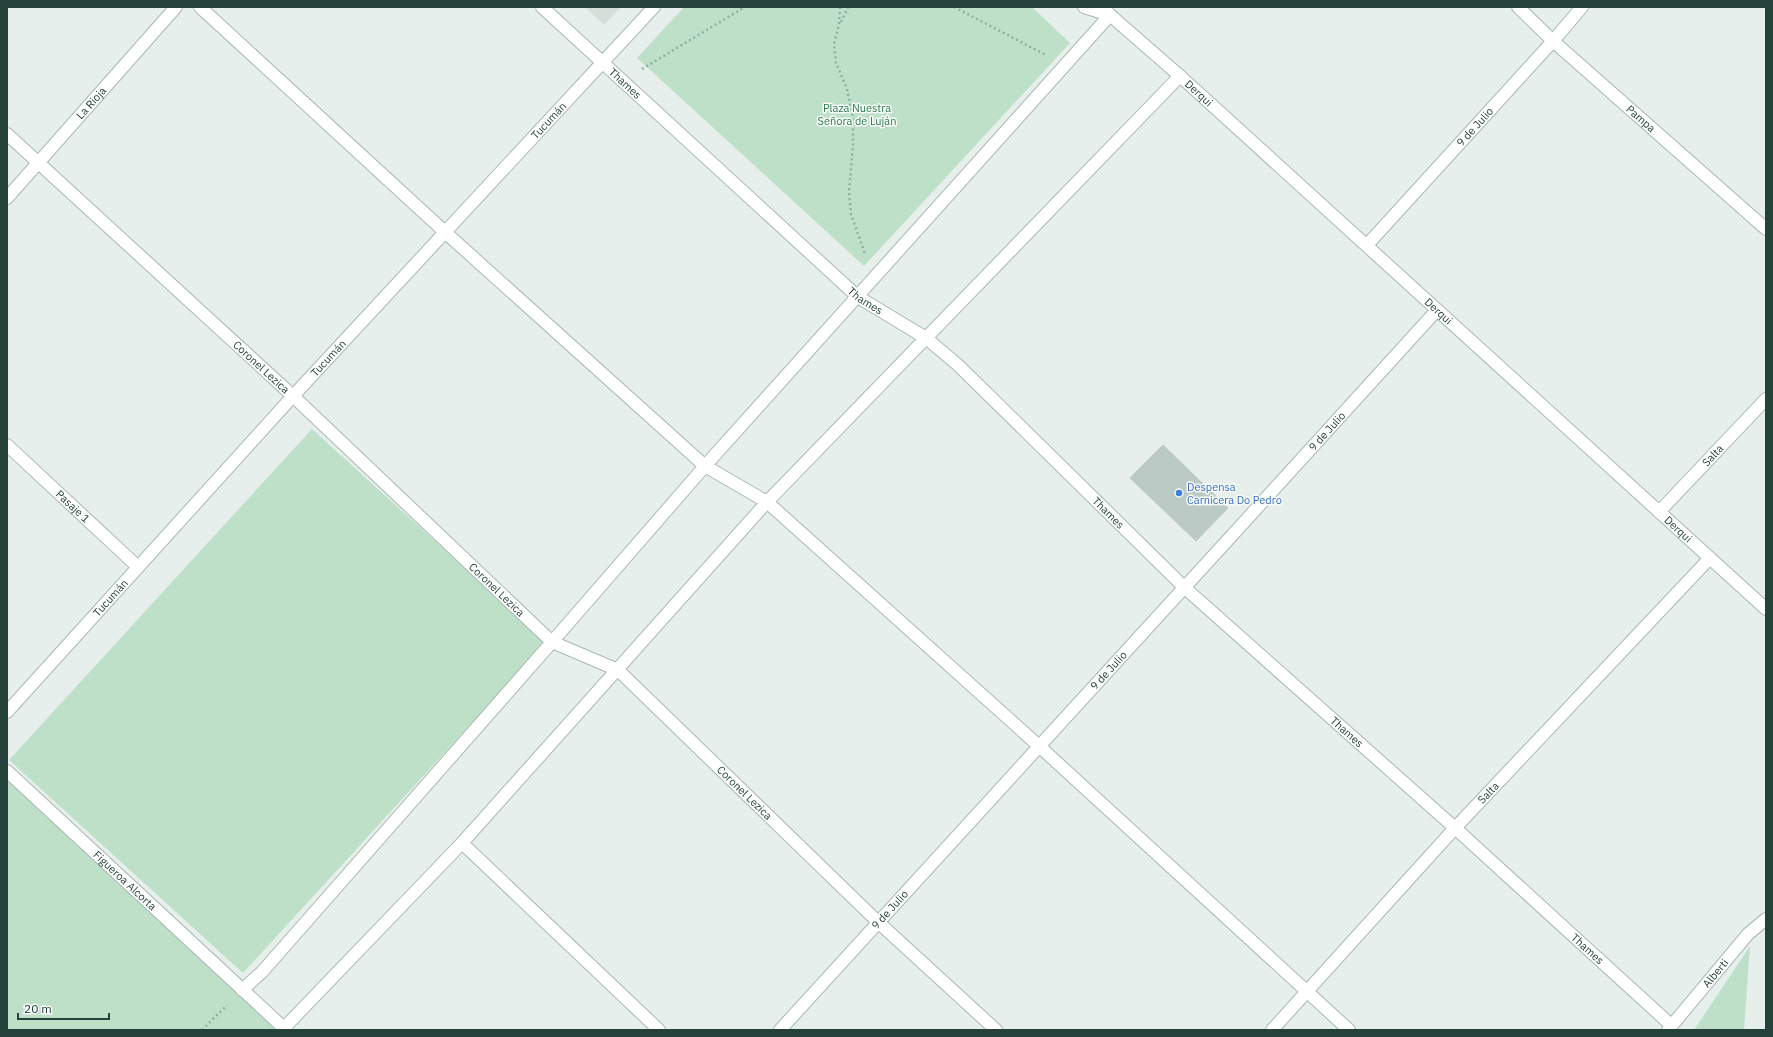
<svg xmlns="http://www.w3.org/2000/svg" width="1773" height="1037" viewBox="0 0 1773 1037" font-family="'IBM Plex Sans',sans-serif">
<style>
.built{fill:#d4dfda}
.green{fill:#bfe0c8}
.building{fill:#bbcac4;stroke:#b8c9c2}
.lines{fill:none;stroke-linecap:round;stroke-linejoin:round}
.minor-casing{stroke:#a8b8b2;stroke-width:14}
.path{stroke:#86b3a5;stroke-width:2.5;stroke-dasharray:2 3;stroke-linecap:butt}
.minor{stroke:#fff;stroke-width:12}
.shop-dot{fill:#3f7fe0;stroke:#f7fbf9;stroke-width:1.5}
.labels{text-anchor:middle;stroke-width:3;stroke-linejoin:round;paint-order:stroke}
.street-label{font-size:11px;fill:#24423a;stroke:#f7fbf9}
.park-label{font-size:11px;fill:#2d7a4b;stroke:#f7fbf9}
.shop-label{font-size:11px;fill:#366cbe;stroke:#f7fbf9;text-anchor:start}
</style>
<rect width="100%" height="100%" fill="#e6efeb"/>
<!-- built -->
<path class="built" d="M585,7H621L604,25Z"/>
<!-- green -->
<g class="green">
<path d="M684,7H1032L1070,43L864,266L637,58Z"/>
<path d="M312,429L546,642L243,973L9,760Z"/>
<path d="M7,771L286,1030H7Z"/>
<path d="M1750,946L1744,1030H1694Z"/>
</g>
<!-- building -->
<path class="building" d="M1163,445L1228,508L1196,541L1130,478Z"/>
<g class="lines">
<defs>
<g id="minor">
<path d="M200,7L446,233L705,466L767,502L1039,746L1349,1030"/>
<path id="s1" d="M542,7L858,297L926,338L958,365L1185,588L1455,828L1671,1025"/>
<path d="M1084,7L1110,15"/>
<path id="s2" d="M1103,7L1110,15L1180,76L1766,609"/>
<path id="s3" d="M1518,7L1553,41L1766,229"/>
<path id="s4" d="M7,134L293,396L552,642L618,670L878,922L996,1030"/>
<path id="s5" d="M7,198L176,7"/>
<path id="s6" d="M1367,245L1553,41L1582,7"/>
<path id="s7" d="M7,445L138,567"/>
<path id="s8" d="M1659,512L1766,399"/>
<path id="s9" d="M7,712L293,396L654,7"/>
<path id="s10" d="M7,771L286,1030"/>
<path d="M462,843L659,1030"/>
<path d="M242,990L262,972L552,642L705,466L1110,15"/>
<path d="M284,1028L462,843L767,502L1180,76"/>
<path id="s11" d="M780,1030C998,790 1219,551 1437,310"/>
<path id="s12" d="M1272,1030L1455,828L1709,559"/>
<path id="s13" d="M1668,1030L1748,934L1766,919"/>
</g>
</defs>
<!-- minor casing -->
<use href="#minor" class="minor-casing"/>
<!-- path -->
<g class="path">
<path d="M840,7L839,24L834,44L836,63L847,89L853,117V145L849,191L851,214L865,254"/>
<path d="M954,7L1046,55"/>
<path d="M841,22L848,7"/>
<path d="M642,69L745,7"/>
<path d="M202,1030L227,1005"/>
</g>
<!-- minor -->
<use href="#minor" class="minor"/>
</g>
<!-- markers -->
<circle class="shop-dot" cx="1179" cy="493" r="4"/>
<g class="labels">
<!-- street labels -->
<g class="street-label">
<text dy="4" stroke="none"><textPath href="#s1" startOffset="113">Thames</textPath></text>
<text dy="4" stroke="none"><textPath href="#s2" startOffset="129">Derqui</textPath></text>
<text dy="4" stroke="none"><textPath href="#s5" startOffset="127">La Rioja</textPath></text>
<text dy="4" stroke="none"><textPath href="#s3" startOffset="166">Pampa</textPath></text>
<text dy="4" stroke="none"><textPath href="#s9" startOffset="802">Tucumán</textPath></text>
<text dy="4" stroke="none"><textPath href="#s6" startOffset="160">9 de Julio</textPath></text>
<text dy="4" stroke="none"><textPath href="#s1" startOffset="437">Thames</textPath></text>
<text dy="4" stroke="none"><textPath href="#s2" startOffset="453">Derqui</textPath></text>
<text dy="4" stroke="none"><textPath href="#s9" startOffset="478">Tucumán</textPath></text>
<text dy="4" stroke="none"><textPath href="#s4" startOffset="345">Coronel Lezica</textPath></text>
<text dy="4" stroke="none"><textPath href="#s11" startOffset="811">9 de Julio</textPath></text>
<text dy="4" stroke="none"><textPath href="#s8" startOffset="78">Salta</textPath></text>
<text dy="4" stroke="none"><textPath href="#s7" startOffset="90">Pasaje 1</textPath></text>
<text dy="4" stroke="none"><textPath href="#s1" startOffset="761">Thames</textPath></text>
<text dy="4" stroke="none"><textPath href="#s2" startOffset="777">Derqui</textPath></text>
<text dy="4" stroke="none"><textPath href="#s4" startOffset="669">Coronel Lezica</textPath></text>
<text dy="4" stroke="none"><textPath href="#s9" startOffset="154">Tucumán</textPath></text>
<text dy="4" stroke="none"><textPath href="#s11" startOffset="487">9 de Julio</textPath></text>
<text dy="4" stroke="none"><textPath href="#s1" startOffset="1085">Thames</textPath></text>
<text dy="4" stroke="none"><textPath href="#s12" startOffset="321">Salta</textPath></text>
<text dy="4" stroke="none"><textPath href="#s4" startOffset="993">Coronel Lezica</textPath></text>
<text dy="4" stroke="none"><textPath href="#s10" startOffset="161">Figueroa Alcorta</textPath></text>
<text dy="4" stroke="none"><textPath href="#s11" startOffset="163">9 de Julio</textPath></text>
<text dy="4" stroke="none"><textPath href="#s1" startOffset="1409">Thames</textPath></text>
<text dy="4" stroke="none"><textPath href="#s13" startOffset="74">Alberti</textPath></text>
</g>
<!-- park labels -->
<g class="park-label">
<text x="857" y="112">Plaza Nuestra<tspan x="857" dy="13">Señora de Luján</tspan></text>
</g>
<!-- shop labels -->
<g class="shop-label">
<text x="1187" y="491">Despensa<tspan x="1187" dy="13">Carnicera Do Pedro</tspan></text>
</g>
</g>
<!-- border -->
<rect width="1773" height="1037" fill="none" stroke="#24423a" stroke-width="16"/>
<!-- scale -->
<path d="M18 1013v6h91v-6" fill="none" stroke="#24423a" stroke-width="2"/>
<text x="24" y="1013" font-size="12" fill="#24423a" stroke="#f7fbf9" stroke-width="3" paint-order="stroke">20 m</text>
</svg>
